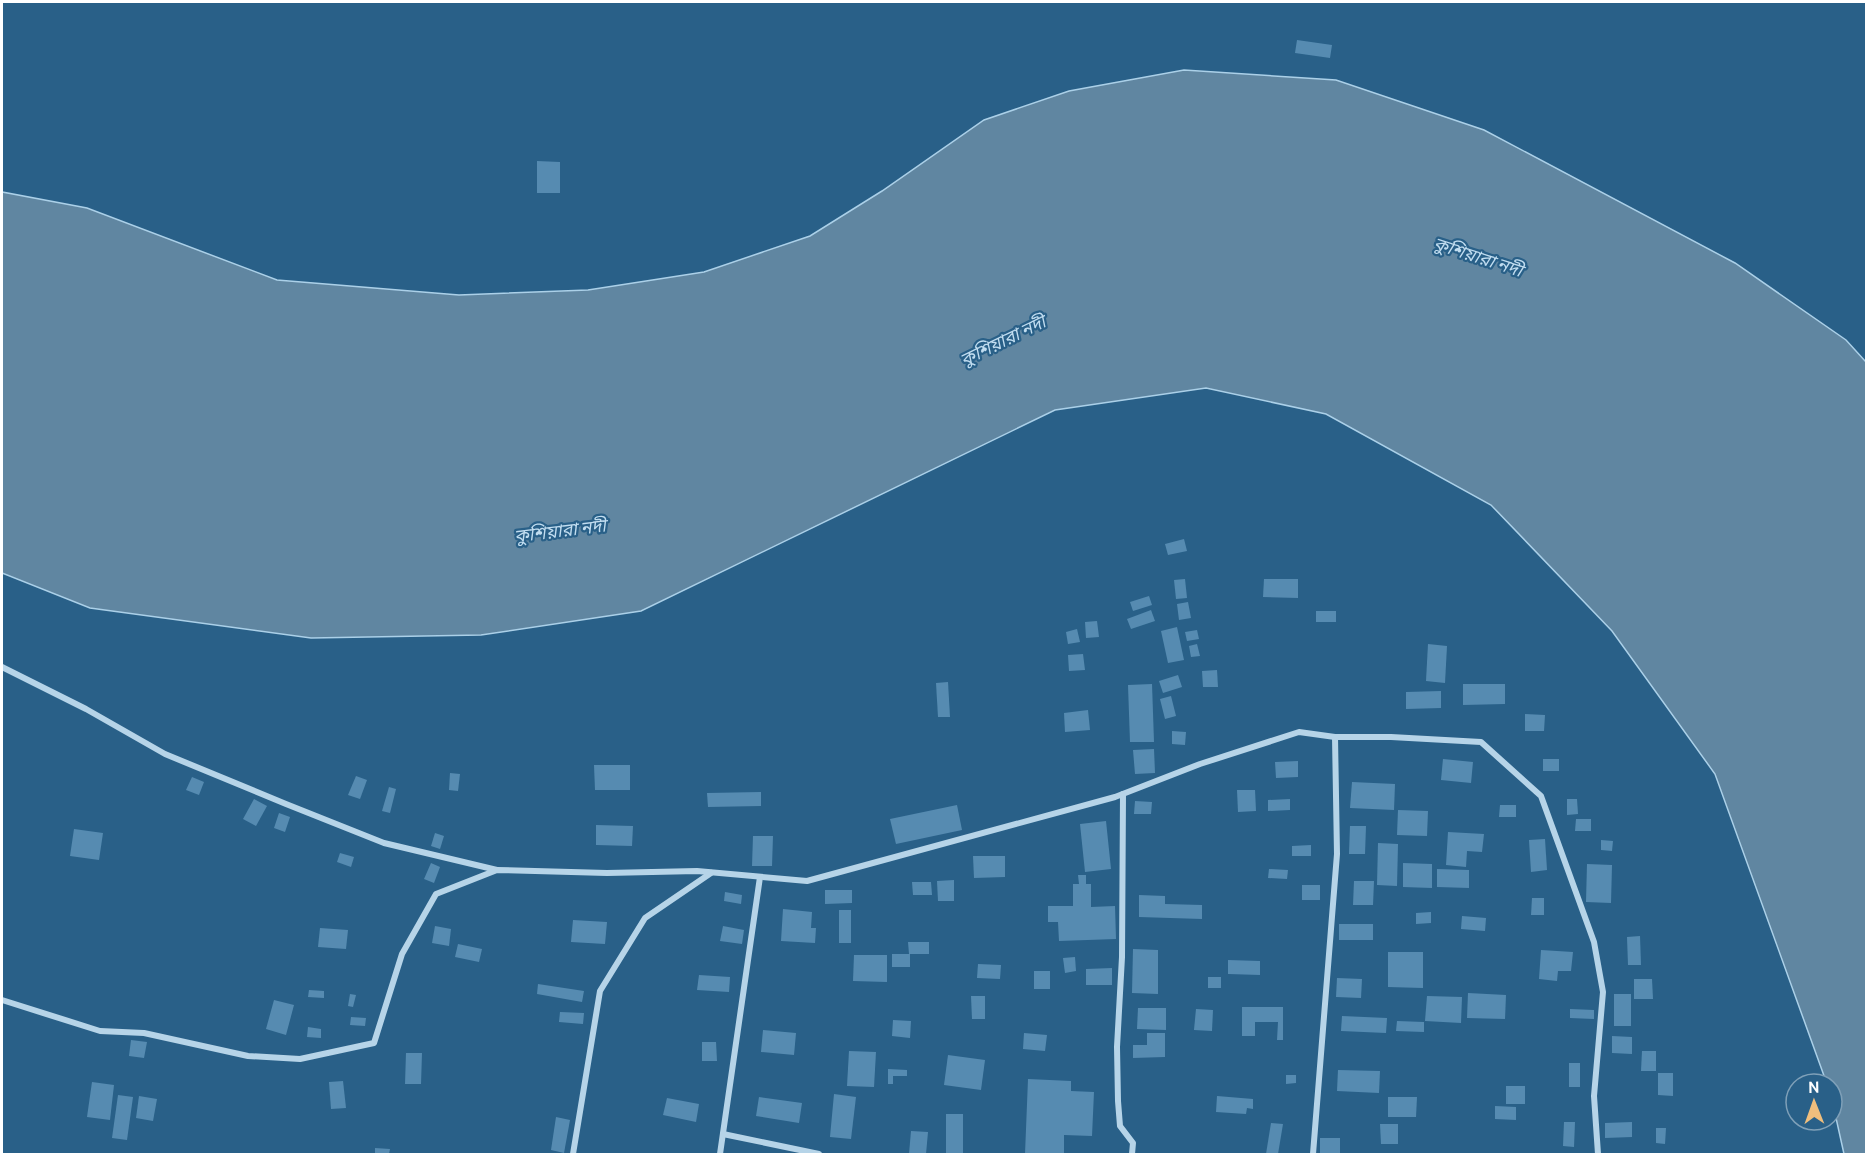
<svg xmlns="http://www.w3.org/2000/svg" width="1868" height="1156" viewBox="0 0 1868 1156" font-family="Cabin,'Noto Sans Bengali',sans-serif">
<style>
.water{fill:#6086a1;stroke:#abd0e8;stroke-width:1.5}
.building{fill:#568bb1}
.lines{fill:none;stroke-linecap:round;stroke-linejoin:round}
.minor{stroke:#b6d4e8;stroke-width:6}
.labels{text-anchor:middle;stroke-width:4.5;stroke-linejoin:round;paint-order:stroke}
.water-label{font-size:18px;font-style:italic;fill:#c1ddf0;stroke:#296088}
</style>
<rect width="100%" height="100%" fill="#296088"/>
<!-- water -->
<path class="water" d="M1184,70L1336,80L1484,130L1735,263L1846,340L1866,362V1154H1844L1832,1100V1084H1827L1715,774L1612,631L1491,505L1326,414L1206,388L1055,410L641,611L481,635L311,638L90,608L2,573V192L87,208L277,280L459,295L588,290L704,272L810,236L882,191L984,120L1069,91Z"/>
<!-- building -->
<g class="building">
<path d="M1297,40L1332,45L1330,58L1295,53Z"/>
<path d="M537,161L560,162V193H537Z"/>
<path d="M1184,539L1187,551L1168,555L1165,544Z"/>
<path d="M1185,579L1187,598L1176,599L1174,580Z"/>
<path d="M1264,579H1298V598L1263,597Z"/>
<path d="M1149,596L1152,605L1133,611L1130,602Z"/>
<path d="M1188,602L1191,618L1179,620L1177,604Z"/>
<path d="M1151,610L1155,621L1131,629L1127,619Z"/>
<rect x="1316" y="611" width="20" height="11"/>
<path d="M1097,621L1099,637L1086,638L1085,622Z"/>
<path d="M1177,627L1184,660L1168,663L1161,631Z"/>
<path d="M1077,629L1080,642L1068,644L1066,632Z"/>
<path d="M1197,630L1199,639L1187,641L1185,632Z"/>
<path d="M1197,644L1200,656L1191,657L1189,646Z"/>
<path d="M1428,644L1447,646L1445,683L1426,681Z"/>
<path d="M1083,654L1085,670L1069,671L1068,655Z"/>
<path d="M1217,670L1218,687H1203L1202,671Z"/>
<path d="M1178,675L1182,687L1163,693L1159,681Z"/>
<path d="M948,682L950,717H938L936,683Z"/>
<path d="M1152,684L1154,742H1130L1128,685Z"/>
<path d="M1463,684H1505V704L1463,705Z"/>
<path d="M1441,691V708L1406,709V692Z"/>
<path d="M1171,696L1176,716L1165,719L1160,699Z"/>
<path d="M1088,710L1090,730L1065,732L1064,713Z"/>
<path d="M1525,714L1545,715L1544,731H1525Z"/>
<path d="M1172,731L1186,732L1185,745L1172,744Z"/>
<path d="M1154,749L1155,773L1135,774L1133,750Z"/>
<path d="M1443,759L1473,762L1471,783L1441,780Z"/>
<rect x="1543" y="759" width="16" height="12"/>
<path d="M1298,761V777L1276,778L1275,762Z"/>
<path d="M594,765H630V790H595Z"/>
<path d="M450,773L460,774L458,791L449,790Z"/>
<path d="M356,776L367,780L360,799L348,795Z"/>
<path d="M192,777L204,782L199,795L186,790Z"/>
<path d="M1352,782L1395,784L1394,810L1350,808Z"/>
<path d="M389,787L396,789L390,813L382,811Z"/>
<path d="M1237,790H1255L1256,811L1238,812Z"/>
<path d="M761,792V806L708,807L707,793Z"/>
<path d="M254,799L267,806L256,826L243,819Z"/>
<path d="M1290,799V810L1268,811V800Z"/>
<path d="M1567,799H1577L1578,814L1567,815Z"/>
<path d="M1135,801L1152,802L1151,814H1134Z"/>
<path d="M957,805L962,830L896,844L890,819Z"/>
<path d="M1500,805H1516V817H1499Z"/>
<path d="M1398,810L1428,811L1427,836L1397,835Z"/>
<path d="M279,813L290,817L285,832L274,828Z"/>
<path d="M1576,819H1591V831H1575Z"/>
<path d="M1106,821L1111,869L1085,872L1080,824Z"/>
<path d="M596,825L633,826L632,846L596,845Z"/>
<path d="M1350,826H1366L1365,854H1349Z"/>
<path d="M74,829L103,833L99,860L70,856Z"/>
<path d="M1448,832L1484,834L1482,852L1467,851L1466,867L1446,865Z"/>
<path d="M435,833L444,836L440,849L431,846Z"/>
<path d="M753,836H773L772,866H752Z"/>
<path d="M1545,839L1547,870L1531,872L1529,840Z"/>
<path d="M1601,840L1613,841L1612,851L1601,850Z"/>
<path d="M1378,843L1398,844L1397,886L1377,885Z"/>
<path d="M1311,845V856H1292V846Z"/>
<path d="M340,853L354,857L351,867L337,862Z"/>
<path d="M973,856H1005V877L974,878Z"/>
<path d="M431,863L440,867L434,883L424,879Z"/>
<path d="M1403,863L1432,864V888L1403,887Z"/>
<path d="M1587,864L1612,865L1611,903L1586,902Z"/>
<path d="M1269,869L1288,870L1287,879L1268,878Z"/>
<path d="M1437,869L1469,870V888L1437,887Z"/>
<path d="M1078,875H1086V884H1091V907L1115,906L1116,939L1059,941L1058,922H1048V906H1073V884H1079Z"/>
<path d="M954,880V901H938L937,881Z"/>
<path d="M1354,881H1374L1373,905H1353Z"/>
<path d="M912,882H931L932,895H913Z"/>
<rect x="1302" y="885" width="18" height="15"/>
<path d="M825,890H852V903L825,904Z"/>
<path d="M725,892L742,895L741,904L724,901Z"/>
<path d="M1139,895L1165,896V904L1202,905V919L1139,917Z"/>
<path d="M1532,898H1544V915H1531Z"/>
<path d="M783,909L812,912L811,928H816L815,943L781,941Z"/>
<rect x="839" y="910" width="12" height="33"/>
<path d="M1431,912V923L1416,924V913Z"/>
<path d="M1462,916L1486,918L1485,931L1461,929Z"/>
<path d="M573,920L607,922L605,944L571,942Z"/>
<rect x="1339" y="924" width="34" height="16"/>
<path d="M435,926L451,929L449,946L432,943Z"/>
<path d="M723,926L744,930L742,944L720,941Z"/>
<path d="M320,928L348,930L346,949L318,947Z"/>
<path d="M1640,936L1641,965H1628L1627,937Z"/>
<path d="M908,942H929V954H910V967H892V954H909Z"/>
<path d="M458,944L482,949L479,962L455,957Z"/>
<path d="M1133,949L1158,950V994L1132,993Z"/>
<path d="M1541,950L1573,952L1571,971H1558L1557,981L1539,979Z"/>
<path d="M1388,952H1423V988L1388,987Z"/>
<path d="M854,955H887V982L853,981Z"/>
<path d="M1075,957L1076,971L1065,973L1063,958Z"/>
<path d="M1228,960L1260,961V975L1228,974Z"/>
<path d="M978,964L1001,965L1000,979L977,978Z"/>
<path d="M1112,968V985H1086V969Z"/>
<rect x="1034" y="971" width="16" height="18"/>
<path d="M699,975L730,977L729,992L697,990Z"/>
<rect x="1208" y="977" width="13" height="11"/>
<path d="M1337,978L1362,979L1361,998L1336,997Z"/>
<path d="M1634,979H1652L1653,999H1634Z"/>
<path d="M538,984L584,991L582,1002L537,994Z"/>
<path d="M309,990L324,991V998L308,997Z"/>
<path d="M1468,993L1506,995L1505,1019L1467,1018Z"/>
<path d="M350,994L356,995L353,1007L348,1006Z"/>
<rect x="1614" y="994" width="17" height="32"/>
<path d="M971,996H985V1019H972Z"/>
<path d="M1427,996L1462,997L1461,1023L1425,1021Z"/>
<path d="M274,1000L294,1005L286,1035L266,1029Z"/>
<path d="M1242,1007H1283V1040H1277L1278,1022H1255V1036H1242Z"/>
<path d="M1138,1008H1166V1030L1137,1029Z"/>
<path d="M1196,1009L1213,1010L1212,1031L1194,1030Z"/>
<path d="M1570,1009L1594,1010V1019L1570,1018Z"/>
<path d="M560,1012L584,1013L583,1024L559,1022Z"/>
<path d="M1342,1016L1387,1018L1386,1033L1341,1031Z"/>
<path d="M351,1017L366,1018L365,1026L350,1025Z"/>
<path d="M893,1020L911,1021L910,1038L892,1036Z"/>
<path d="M1397,1021L1424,1022V1032L1396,1031Z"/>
<path d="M308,1027L321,1029V1038L307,1037Z"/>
<path d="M763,1030L796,1033L794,1055L761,1052Z"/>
<path d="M1024,1033L1047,1035L1045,1051L1023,1049Z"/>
<path d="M1147,1033H1165V1057L1133,1058V1045H1147Z"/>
<path d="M1612,1036L1632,1037V1054L1612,1053Z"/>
<path d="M131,1040L147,1042L144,1058L129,1056Z"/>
<path d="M702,1042H716L717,1061H702Z"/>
<path d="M849,1051L876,1052L874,1087L847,1086Z"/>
<path d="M1642,1051H1656V1071H1641Z"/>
<path d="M406,1053H422L421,1084H405Z"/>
<path d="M948,1055L985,1060L981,1090L944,1085Z"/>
<rect x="1569" y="1063" width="11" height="24"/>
<path d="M888,1069L907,1070V1076H893V1084H888Z"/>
<path d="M1338,1070L1380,1071L1379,1093L1337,1091Z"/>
<path d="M1658,1073H1673V1096L1658,1095Z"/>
<path d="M1286,1075H1296V1083L1286,1084Z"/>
<path d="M1028,1079L1071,1081V1091L1094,1092L1092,1136L1064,1135V1154H1025Z"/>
<path d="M343,1081L346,1108L331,1109L329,1082Z"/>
<path d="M92,1082L114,1085L110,1120L87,1117Z"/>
<rect x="1506" y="1086" width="19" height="18"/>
<path d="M834,1094L856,1097L851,1139L830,1137Z"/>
<path d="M118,1095L133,1097L127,1140L112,1138Z"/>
<path d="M139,1096L157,1099L153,1121L136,1118Z"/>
<path d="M1217,1096L1253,1099V1109L1247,1108L1246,1114L1216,1112Z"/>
<path d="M759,1097L802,1103L799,1123L756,1116Z"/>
<path d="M1388,1097H1417L1416,1117H1388Z"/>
<path d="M667,1098L699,1104L696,1122L663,1115Z"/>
<path d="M1495,1106L1516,1107V1120L1495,1119Z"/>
<rect x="946" y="1114" width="17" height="40"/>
<path d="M556,1117L570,1120L564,1153L551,1150Z"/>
<path d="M1564,1122H1575L1574,1147L1563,1146Z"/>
<path d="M1632,1122V1137L1605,1138V1123Z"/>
<path d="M1271,1123L1283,1124L1278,1154H1266Z"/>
<path d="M1380,1124H1398V1144H1381Z"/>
<path d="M1656,1128H1666L1665,1144L1656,1143Z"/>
<path d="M911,1131L928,1132L926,1154H909Z"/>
<rect x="1320" y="1138" width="20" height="16"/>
<path d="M375,1148L390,1149L389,1154H375Z"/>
</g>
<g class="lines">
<!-- minor -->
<g class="minor">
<path d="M2,667L86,709L165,754L286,804L384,843L497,870"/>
<path d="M1123,794L1122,957L1117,1047L1118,1101L1120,1126L1133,1143L1132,1154"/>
<path d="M2,1000L100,1031L144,1033L248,1056L300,1059L374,1043L402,954L436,894L497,870L607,873L697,871L807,881L1115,797L1200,764L1299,732L1335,737H1391L1481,742L1541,796L1594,942L1603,992L1594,1096L1598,1154"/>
<path d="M723,1134L819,1154"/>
<path d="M573,1154L600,991L645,918L711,873"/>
<path d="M720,1154L760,877"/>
<path d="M1313,1154L1337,854L1335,737"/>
</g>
</g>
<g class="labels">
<!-- water labels -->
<g class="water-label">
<text transform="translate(1478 257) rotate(18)" y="6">কুশিয়ারা নদী</text>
<text transform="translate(1003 341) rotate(-26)" y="6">কুশিয়ারা নদী</text>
<text transform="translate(560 531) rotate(-7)" y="6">কুশিয়ারা নদী</text>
</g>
</g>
<!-- border -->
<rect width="1868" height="1156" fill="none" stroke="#ffffff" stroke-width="6"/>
<!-- north arrow -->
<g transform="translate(1814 1102) rotate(359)"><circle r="28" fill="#296088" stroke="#7fa0b8" stroke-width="1.5"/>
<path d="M0-4.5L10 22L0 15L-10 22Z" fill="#efbe7d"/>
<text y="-9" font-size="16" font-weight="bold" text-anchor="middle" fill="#ffffff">N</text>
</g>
</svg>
